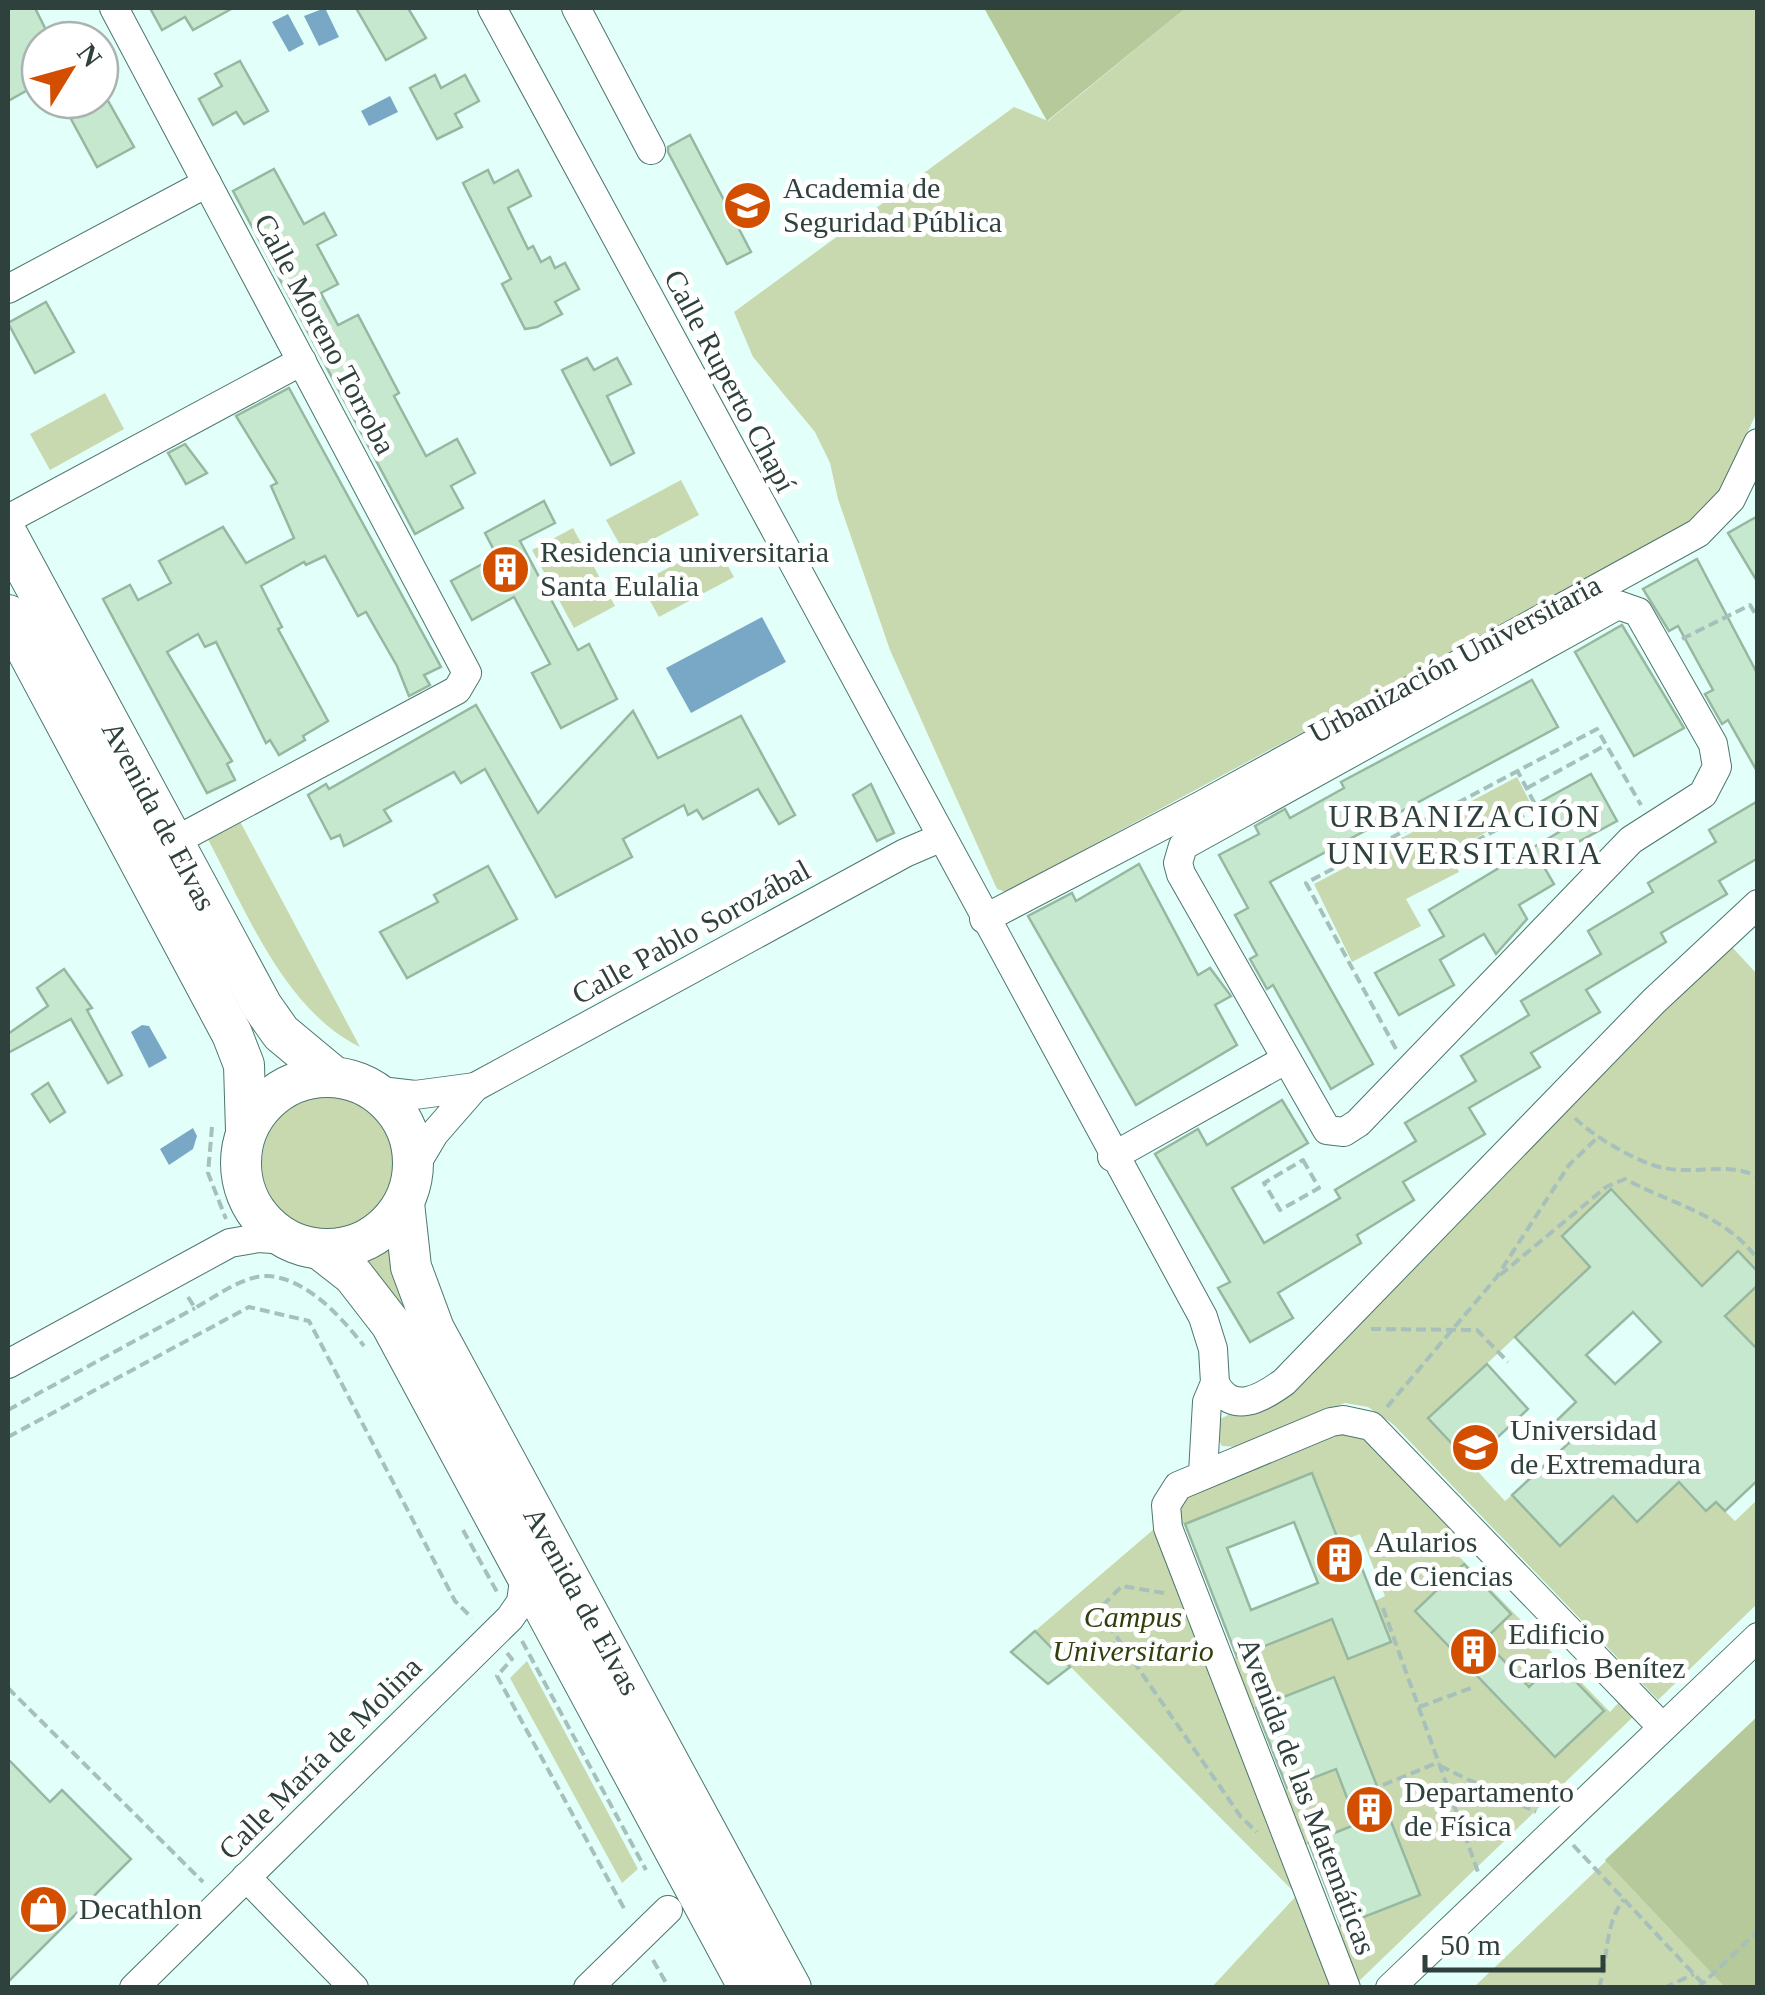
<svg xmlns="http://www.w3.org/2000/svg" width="1765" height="1995" viewBox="0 0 1765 1995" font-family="'Times New Roman',serif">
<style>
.green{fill:#c8d9af;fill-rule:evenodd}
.forest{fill:#b6c99a}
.water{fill:#79a8c6}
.building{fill:#c6e8cf;stroke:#97b8a0;stroke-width:2.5;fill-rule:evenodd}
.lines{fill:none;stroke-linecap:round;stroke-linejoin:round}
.minor-casing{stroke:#4b766e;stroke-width:30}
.highway-casing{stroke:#4b766e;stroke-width:42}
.path{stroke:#a7c0bb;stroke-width:4;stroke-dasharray:10 5;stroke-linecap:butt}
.minor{stroke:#fff;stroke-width:28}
.highway{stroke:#fff;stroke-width:40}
.labels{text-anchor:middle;stroke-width:10;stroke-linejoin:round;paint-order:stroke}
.poi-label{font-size:30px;fill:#2e413d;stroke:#fff;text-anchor:start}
.street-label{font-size:30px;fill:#2e413d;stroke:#fff}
.park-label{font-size:30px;font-style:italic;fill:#2f400c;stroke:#fff}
.neighbourhood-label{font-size:32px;letter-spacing:2.5px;fill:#2e413d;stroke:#fff}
</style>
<rect width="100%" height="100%" fill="#e3fff9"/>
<!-- green -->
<g class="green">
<path d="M1186,8H1757V412L1716,499L1698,519L1006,892L997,889L890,650L838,499L830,463L815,432L753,357L734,312L1014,107L1048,121Z"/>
<path d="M105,393L124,429L50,470L30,434Z"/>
<path d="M681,480L699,515L625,554L606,520Z"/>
<path d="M573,528L615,606L574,628L532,550Z"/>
<path d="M715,543L734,577L659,617L640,583Z"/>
<path d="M1517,777L1533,808L1450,851L1459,872L1406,899L1421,926L1352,962L1314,884Z"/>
<path d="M236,814L360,1047C282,1009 244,905 204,832Z"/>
<path d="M1731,946L1757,974V1271L1738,1251L1702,1286L1611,1190L1562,1236L1590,1267L1429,1418L1505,1501L1512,1495L1613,1496L1637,1521L1679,1482L1706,1510L1716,1502L1735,1521L1757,1500V1604L1658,1700L1393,1424L1368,1407L1345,1403L1238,1447L1222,1446L1215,1432L1220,1419L1234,1412L1253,1413L1309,1377L1485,1187L1659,1009Z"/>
<circle cx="328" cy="1163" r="66"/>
<path d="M391,1247L411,1329L367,1259Z"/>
<path d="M1757,1285V1350L1725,1316Z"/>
<path d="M1339,1427L1367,1435L1464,1533L1445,1542L1610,1712L1623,1698L1637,1713L1356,1984L1176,1522V1507L1187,1490ZM1312,1474L1339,1542L1360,1534L1385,1596L1375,1601L1390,1642L1348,1659L1332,1619L1232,1659L1179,1526ZM1464,1564L1511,1613L1484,1640L1529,1687L1556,1662L1603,1710L1556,1757L1416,1611ZM1334,1678L1419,1894L1338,1926L1306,1845L1357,1824L1335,1769L1285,1789L1253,1709Z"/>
<path d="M1161,1523L1334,1987H1212L1297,1895L1035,1631Z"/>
<path d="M527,1661L638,1869L622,1883L510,1678Z"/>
<path d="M1757,1717V1987L1473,1988Z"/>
</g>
<!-- forest -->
<g class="forest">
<path d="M984,8H1186L1047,121Z"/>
<path d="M1757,1717V1987H1725L1605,1860Z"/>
</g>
<!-- water -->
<g class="water">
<path d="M325,8L339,37L319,46L304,16Z"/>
<path d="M288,14L304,44L289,52L272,22Z"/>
<path d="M390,96L398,112L369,126L361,111Z"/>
<path d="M762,617L786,662L691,713L666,668Z"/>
<path d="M142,1025L149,1026L167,1058L149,1068L131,1032Z"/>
<path d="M193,1128L197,1136L193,1149L169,1165L160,1149Z"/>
</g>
<!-- building -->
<g class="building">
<path d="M8,8H35L51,40H40V83L8,101Z"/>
<path d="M150,8H233L193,30L185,17L162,30Z"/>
<path d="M356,8H408L426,38L386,60Z"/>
<path d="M240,61L268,111L244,124L236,112L213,125L199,99L222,86L215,74Z"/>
<path d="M435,75L441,88L465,75L479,101L455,114L462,127L437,139L410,88Z"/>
<path d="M107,99L134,147L97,167L71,119Z"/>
<path d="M690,135L751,252L727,264L668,152V147Z"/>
<path d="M274,169L304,224L324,213L336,235L317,245L338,284L321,293L338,325L358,315L399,393L394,396L426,456L457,439L475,473L451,486L463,508L415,534L233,191Z"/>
<path d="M488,170L494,183L518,170L531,196L508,208L528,249L533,246L541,262L550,257L555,268L565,263L579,289L555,302L562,314L537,327L525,329L502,284L511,279L463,183Z"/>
<path d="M46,302L74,352L35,373L8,323Z"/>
<path d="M587,358L594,370L617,358L631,384L607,396L634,453L611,465L562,370Z"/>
<path d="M289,388L441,667L424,675L430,685L409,696L397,666L366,612L358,616L325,556L306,565L304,562L261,586L282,627L278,629L328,721L303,736L305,740L279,755L270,740L266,743L216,642L205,647L198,634L167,652L232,761L227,764L235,780L207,793L103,599L130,585L138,600L171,583L159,561L223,527L246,563L294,538L271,486L277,483L236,416Z"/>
<path d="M185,444L207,473L186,484L168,453Z"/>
<path d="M544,501L555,523L520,541L578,650L589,644L617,699L561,728L532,673L550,664L514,597L472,620L451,581L497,556L485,533Z"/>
<path d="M1758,516V583L1728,533Z"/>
<path d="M1697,559L1758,675V773L1728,720L1722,724L1705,694L1713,690L1678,626L1669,631L1643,589Z"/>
<path d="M1622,625L1684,728L1634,756L1575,652Z"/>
<path d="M1532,680L1558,727L1270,882L1373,1064L1331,1089L1273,985L1267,989L1250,959L1257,955L1235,915L1248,908L1219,855L1259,834L1255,826L1285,809L1290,818L1344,788L1341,782Z"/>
<path d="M476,705L538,813L633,711L658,758L741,716L795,815L779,824L758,789L703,819L697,810L688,815L684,805L623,839L632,857L556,897L485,769L461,783L454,772L384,810L391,821L344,846L340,835L331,839L308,795L326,784L329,789Z"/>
<path d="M1591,774L1617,821L1541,862L1554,884L1519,905L1527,919L1496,954L1484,934L1440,960L1454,985L1399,1015L1375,973L1444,936L1429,910L1559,832L1542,801Z"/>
<path d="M871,784L894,833L877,841L853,795Z"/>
<path d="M1758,801V858L1719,881L1727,894L1661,933L1666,942L1586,990L1600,1012L1531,1053L1540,1067L1469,1108L1485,1134L1403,1182L1414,1200L1357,1235L1361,1243L1278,1293L1293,1318L1250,1342L1218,1288L1230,1282L1155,1154L1198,1129L1207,1145L1282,1100L1308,1143L1232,1188L1264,1243L1340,1198L1335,1190L1416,1141L1405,1123L1476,1081L1461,1056L1529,1015L1521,1001L1601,954L1588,931L1653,892L1648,883L1716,842L1709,830Z"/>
<path d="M1139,864L1198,975L1210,968L1231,996L1215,1005L1237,1045L1136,1105L1028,916L1072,893L1076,901Z"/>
<path d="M488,866L517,919L407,978L380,932L438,902L434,895Z"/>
<path d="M64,969L92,1008L87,1010L122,1075L108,1083L71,1019L8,1053V1034L48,1006L37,988Z"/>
<path d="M48,1083L65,1112L50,1122L32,1094Z"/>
<path d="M1611,1189L1702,1286L1738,1251L1758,1272V1285L1725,1316L1758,1350V1480L1725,1511L1716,1502L1706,1511L1679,1482L1637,1522L1613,1496L1560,1546L1512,1495L1569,1443L1552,1425L1576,1402L1515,1337L1590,1267L1562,1236ZM1633,1312L1661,1342L1615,1384L1586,1355Z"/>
<path d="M1487,1364L1528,1409L1470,1463L1428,1418Z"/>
<path d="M1312,1473L1339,1542L1350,1538L1391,1642L1348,1659L1332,1619L1237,1657L1185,1524ZM1294,1522L1318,1583L1251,1610L1227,1548Z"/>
<path d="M1464,1564L1511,1614L1484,1640L1529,1687L1556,1661L1604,1711L1555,1757L1415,1611Z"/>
<path d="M1035,1631L1070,1667L1048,1684L1011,1652Z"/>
<path d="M1334,1677L1420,1895L1341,1926L1309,1843L1357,1824L1336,1769L1287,1788L1256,1708Z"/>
<path d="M8,1759L50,1802L62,1790L131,1859L8,1982Z"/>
</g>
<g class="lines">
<defs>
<g id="minor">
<path d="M114,8L467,673L457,690L173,842"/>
<path d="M492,8L1203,1317L1213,1349L1215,1383L1207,1402L1203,1473"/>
<path d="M576,8L651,150"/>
<path d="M8,289L207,183"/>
<path d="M8,519L302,361"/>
<path d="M1618,605L1638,612L1713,744L1717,767L1703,794L1631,840L1358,1123L1344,1132L1327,1130L1181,874L1178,863L1183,846Z"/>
<path d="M984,919L1202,805L1698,533L1731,499L1758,443"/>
<path d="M372,1090L415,1095L475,1087"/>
<path d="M1112,1157L1285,1060"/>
<path d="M412,1171L434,1134L475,1087L905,853L940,838"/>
<path d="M8,1364L230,1243L259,1238L286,1240"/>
<path d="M1215,1383C1232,1416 1262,1398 1284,1382L1654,1001L1758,904"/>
<path d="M246,1877L354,1988"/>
<path d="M134,1988L510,1618L521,1602L525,1573"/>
<path d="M588,1988L668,1910"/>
<path d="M1346,1988L1168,1528L1166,1505L1178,1486L1331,1422L1343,1420L1371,1426L1662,1727"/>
<path d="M1390,1988L1758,1637"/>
</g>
<g id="highway">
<path d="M8,536L262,1006L281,1033L334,1077"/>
<path d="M8,615L232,1034L244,1065L246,1131"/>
<circle cx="327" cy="1163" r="86"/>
<path d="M404,1203L411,1267L434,1329L791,1988"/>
<path d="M321,1250L353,1275L391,1324L749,1988"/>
</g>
</defs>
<!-- minor casing -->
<use href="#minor" class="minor-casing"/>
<!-- highway casing -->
<use href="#highway" class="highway-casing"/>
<!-- path -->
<g class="path">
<path d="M1682,639L1750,605L1758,618"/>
<path d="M1527,788L1606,745"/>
<path d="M1464,860L1459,850L1537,808L1517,770"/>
<path d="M1396,1049L1306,883L1597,729L1641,805"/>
<path d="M1575,1118C1592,1136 1640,1164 1664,1168C1696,1175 1728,1161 1758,1177"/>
<path d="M212,1127L208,1173L226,1219"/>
<path d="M1303,1160L1319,1188L1280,1210L1264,1183Z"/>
<path d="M1500,1275L1606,1187L1625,1179C1671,1204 1727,1215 1758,1260"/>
<path d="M188,1297L195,1308C215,1297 244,1275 268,1276C308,1279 342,1318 364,1346"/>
<path d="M1371,1329L1477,1330L1508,1362"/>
<path d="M1387,1407L1496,1278L1569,1165L1598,1137"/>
<path d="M8,1410L195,1308"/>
<path d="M8,1437L249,1307L309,1321L455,1601L472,1618"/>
<path d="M463,1530L497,1592"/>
<path d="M1164,1593L1122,1586L1102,1606L1107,1623L1241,1817L1257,1832"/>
<path d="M1383,1608L1478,1872"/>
<path d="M522,1641L646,1870"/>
<path d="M507,1653L512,1659L497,1676L626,1912"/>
<path d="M8,1688L203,1882"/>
<path d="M1419,1707L1474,1687"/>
<path d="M1440,1766L1536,1812"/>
<path d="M1383,1785L1439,1762"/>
<path d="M1573,1845L1707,1988"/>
<path d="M653,1960L669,1988"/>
<path d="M1599,1988C1609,1955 1604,1925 1624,1899"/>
<path d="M1664,1988L1694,1974"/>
<path d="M1698,1988L1758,1931"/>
</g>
<!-- minor -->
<use href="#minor" class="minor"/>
<!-- highway -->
<use href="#highway" class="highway"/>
</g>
<!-- icons -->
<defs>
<symbol id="school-disc" viewBox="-11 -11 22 22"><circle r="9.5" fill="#d34f00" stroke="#fff"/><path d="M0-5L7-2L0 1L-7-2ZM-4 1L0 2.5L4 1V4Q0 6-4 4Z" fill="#fff"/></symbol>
<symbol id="building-disc" viewBox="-11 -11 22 22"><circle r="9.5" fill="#d34f00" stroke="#fff"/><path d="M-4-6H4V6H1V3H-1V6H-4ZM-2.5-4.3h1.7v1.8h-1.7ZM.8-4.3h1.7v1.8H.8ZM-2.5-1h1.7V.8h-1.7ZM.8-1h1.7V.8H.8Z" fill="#fff"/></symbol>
<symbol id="university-disc" viewBox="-11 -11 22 22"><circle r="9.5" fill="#d34f00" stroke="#fff"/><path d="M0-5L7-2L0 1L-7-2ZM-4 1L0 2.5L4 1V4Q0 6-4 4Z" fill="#fff"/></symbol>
<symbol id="shop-disc" viewBox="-11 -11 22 22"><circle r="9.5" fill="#d34f00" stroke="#fff"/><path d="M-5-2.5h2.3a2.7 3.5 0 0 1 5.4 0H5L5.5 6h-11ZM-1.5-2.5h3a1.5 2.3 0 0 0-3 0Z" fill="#fff"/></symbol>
</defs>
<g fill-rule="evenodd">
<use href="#school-disc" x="720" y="178" width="55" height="55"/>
<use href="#building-disc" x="478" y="542" width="55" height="55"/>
<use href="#university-disc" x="1448" y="1420" width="55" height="55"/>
<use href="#building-disc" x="1312" y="1532" width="55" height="55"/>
<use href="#building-disc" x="1446" y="1624" width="55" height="55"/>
<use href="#building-disc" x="1342" y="1782" width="55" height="55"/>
<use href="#shop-disc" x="16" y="1882" width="55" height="55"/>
</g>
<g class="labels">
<!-- poi labels -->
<g class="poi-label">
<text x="783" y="198">Academia de<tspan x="783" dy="34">Seguridad Pública</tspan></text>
<text x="540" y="562">Residencia universitaria<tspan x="540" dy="34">Santa Eulalia</tspan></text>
<text x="1510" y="1440">Universidad<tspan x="1510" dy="34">de Extremadura</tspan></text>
<text x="1374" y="1552">Aularios<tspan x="1374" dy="34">de Ciencias</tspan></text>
<text x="1508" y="1644">Edificio<tspan x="1508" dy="34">Carlos Benítez</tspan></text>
<text x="1404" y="1802">Departamento<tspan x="1404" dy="34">de Física</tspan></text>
<text x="79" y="1919">Decathlon</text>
</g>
<!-- street labels -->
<g class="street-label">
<text transform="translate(325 334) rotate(62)" y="10">Calle Moreno Torroba</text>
<text transform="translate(730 381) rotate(62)" y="10">Calle Ruperto Chapí</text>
<text transform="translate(1455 659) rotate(-28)" y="10">Urbanización Universitaria</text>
<text transform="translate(159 816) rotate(62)" y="10">Avenida de Elvas</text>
<text transform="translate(691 932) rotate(-29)" y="10">Calle Pablo Sorozábal</text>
<text transform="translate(582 1601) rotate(61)" y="10">Avenida de Elvas</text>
<text transform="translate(320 1758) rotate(-45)" y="10">Calle María de Molina</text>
<text transform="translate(1307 1796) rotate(69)" y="10">Avenida de las Matemáticas</text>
</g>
<!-- park labels -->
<g class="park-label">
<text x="1133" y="1627">Campus<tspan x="1133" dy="34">Universitario</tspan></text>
</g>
<!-- neighbourhood labels -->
<g class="neighbourhood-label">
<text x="1465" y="827">URBANIZACIÓN<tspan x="1465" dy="37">UNIVERSITARIA</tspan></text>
</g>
</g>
<!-- border -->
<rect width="1765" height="1995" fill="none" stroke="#2e413d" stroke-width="20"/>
<!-- north arrow -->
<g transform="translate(70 70) rotate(53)"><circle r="48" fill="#ffffff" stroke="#abb3b1" stroke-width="2.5"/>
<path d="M0-8L18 38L0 25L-18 38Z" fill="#d34f00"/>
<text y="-15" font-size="28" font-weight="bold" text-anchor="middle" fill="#2e413d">N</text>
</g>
<!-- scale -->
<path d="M1425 1955v15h178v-15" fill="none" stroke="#2e413d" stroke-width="5"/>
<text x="1440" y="1955" font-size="30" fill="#2e413d" stroke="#ffffff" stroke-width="8" paint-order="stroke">50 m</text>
</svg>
